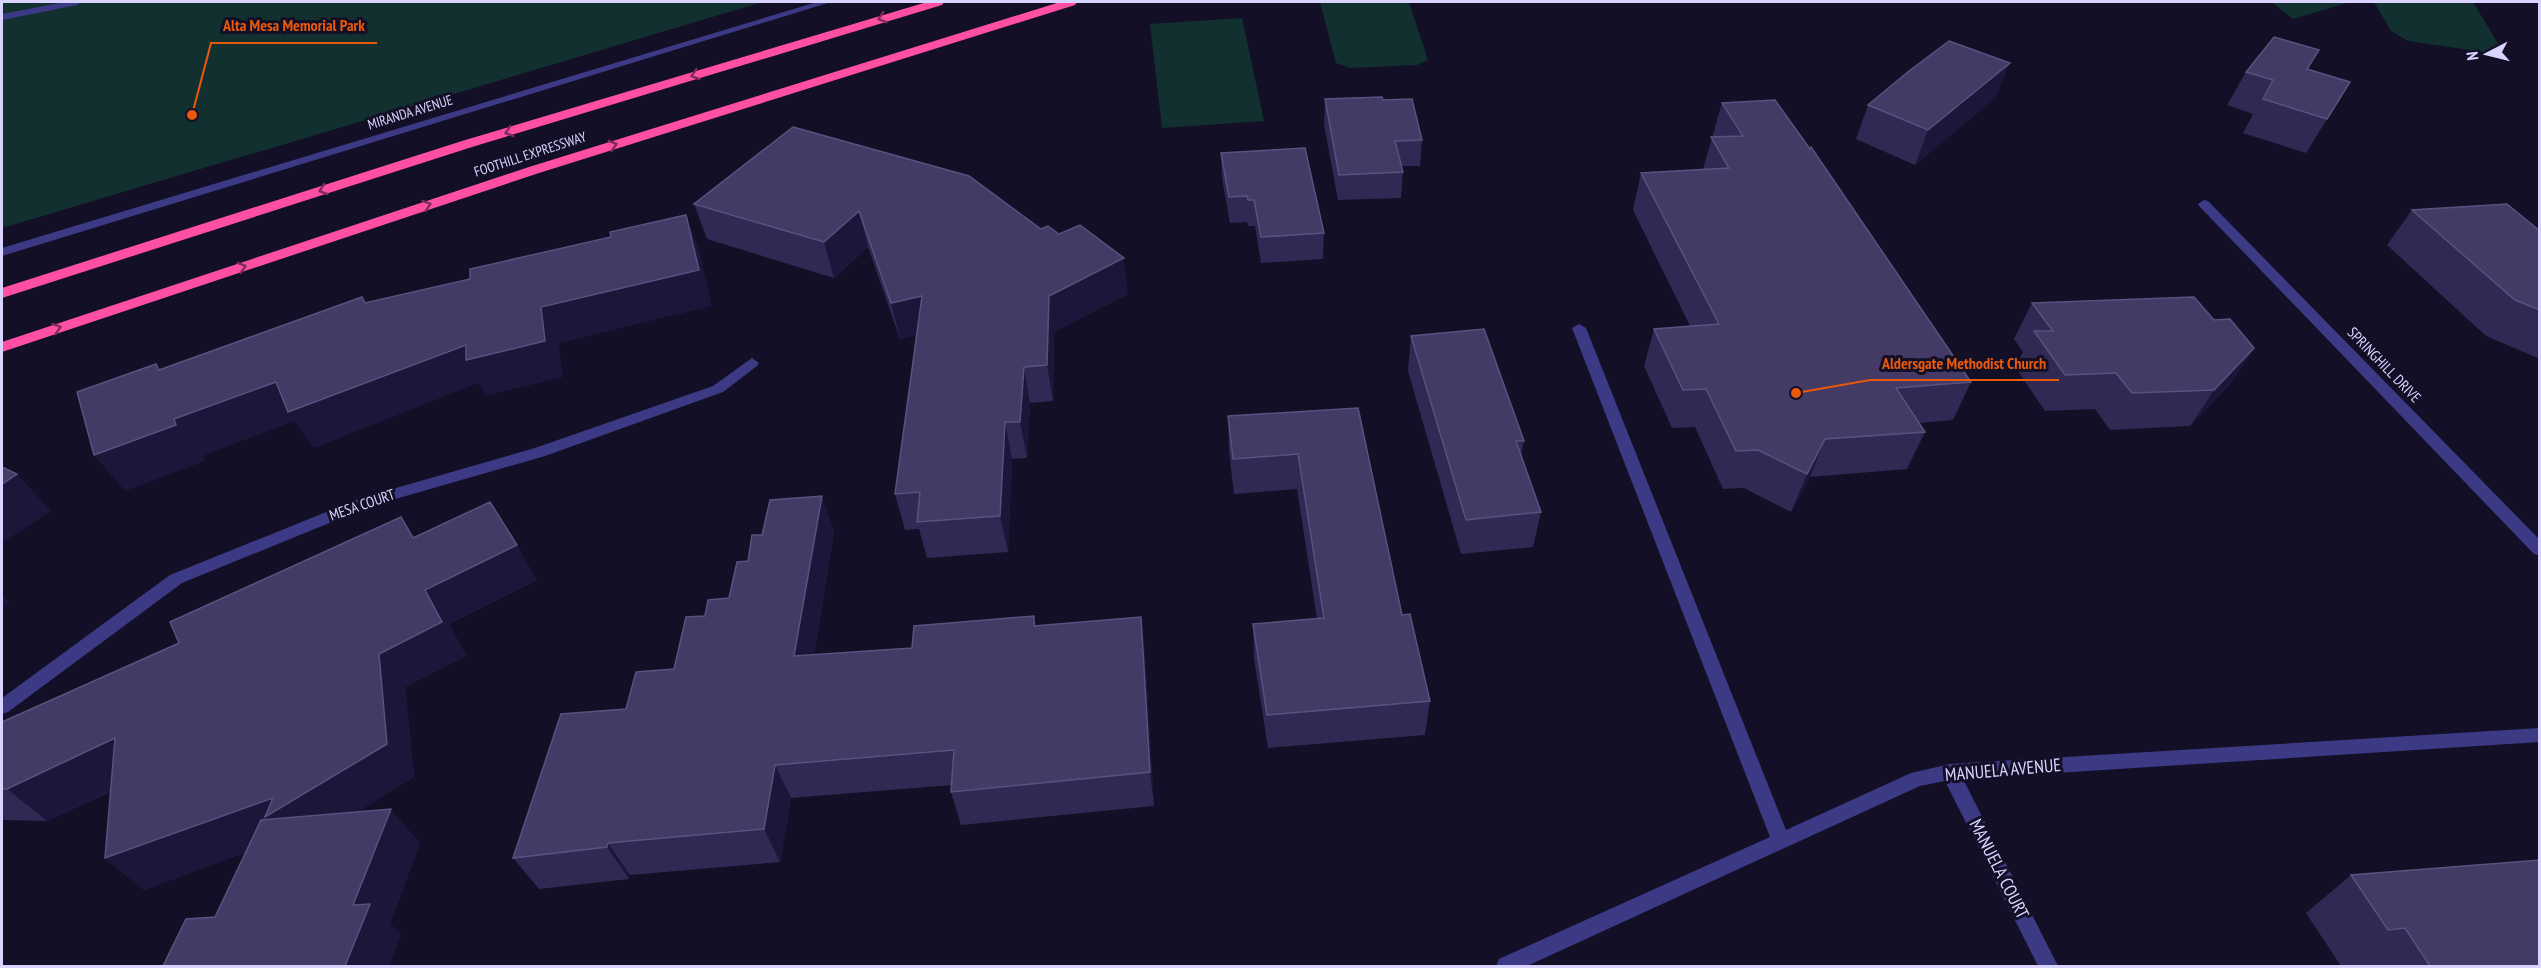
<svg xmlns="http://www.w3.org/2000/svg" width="2541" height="968" viewBox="0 0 2541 968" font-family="'PT Sans Narrow',sans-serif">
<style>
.green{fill:#12302f}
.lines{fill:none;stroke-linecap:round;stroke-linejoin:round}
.minor{fill:#3d3a85;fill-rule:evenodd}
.highway{fill:#ff4fa3;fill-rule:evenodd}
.wall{fill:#312854}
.shaded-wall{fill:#1d163a}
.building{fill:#433a66;stroke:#5a527e;stroke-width:1.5}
.oneway{stroke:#7d2c5e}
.labels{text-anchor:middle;stroke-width:6;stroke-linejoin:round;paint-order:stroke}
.far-street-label{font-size:14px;fill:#d9d4ff;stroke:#130f26}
.street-label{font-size:15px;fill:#d9d4ff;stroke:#130f26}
.near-street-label{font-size:18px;fill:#d9d4ff;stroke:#130f26}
.leader{fill:none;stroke:#e8590c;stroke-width:2}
.callout-dot{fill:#e8590c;stroke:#130f26;stroke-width:2}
.callout-label{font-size:16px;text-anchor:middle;font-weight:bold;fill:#e8590c;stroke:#130f26;stroke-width:6;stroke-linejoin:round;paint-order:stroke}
</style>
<rect width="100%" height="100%" fill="#130f26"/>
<!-- green -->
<g class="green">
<path d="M2,2H763L2,228Z"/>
<path d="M1320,2H1409L1428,60L1417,65L1350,68L1336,63Z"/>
<path d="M2271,2H2350L2293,19Z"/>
<path d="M2374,2H2473L2500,47L2484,52L2408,41L2391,31Z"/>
<path d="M1242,18L1264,121L1162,128L1150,24Z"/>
</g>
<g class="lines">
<!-- minor -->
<g class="minor">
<path d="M65,2H82L77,5L2,20V14Z"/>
<path d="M817,2H831L2,256V248Z"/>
<path d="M2204,200L2208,201L2540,540V556L2534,554L2200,207L2198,204Z"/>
<path d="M1579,324L1586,328L1786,830L1911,773L1950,764L2540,728V742L1963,779L2058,966H2038L1945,781L1920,786L1527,966H1496L1499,959L1770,837L1572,328Z"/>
<path d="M752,358L759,363L757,366L723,392L545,456L371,506L182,583L8,712L2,714V698L170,575L361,498L535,448L713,386Z"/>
</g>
<!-- highway -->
<g class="highway">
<path d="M927,2H944L942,5L472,147L2,298V288L462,141Z"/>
<path d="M1060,2H1077L1075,5L539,173L2,352V342L529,167Z"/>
</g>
</g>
<!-- wall -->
<g class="wall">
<path d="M2319,50L2308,69L2350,82L2306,153L2243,133L2253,114L2227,105L2246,72Z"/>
<path d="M1996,97L1915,165L1856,139L1868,105Z"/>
<path d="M1325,99L1383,100L1422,140L1420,166H1401L1403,172L1401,198L1338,200L1324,124Z"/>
<path d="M1722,103L1971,382L1953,420L1919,423L1925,432L1907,469L1810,477L1791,512L1744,488L1723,489L1695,427L1672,428L1644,366L1654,329L1690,326L1633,210L1641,173L1703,169Z"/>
<path d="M793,127L1128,294L1054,332L1053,401L1030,403L1027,458L1012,459L1008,552L927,558L919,529L905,530L895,494L916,335L900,339L868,247L834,278L707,239L694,204Z"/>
<path d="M1221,153L1324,233L1323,259L1261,263L1255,226H1248L1247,222L1230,223L1222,178Z"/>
<path d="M2412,210L2540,231V359L2486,336L2387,245Z"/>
<path d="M2032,303L2214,320L2254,348L2230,384L2190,426L2110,430L2095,409L2045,411L2015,367L2023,352L2014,339Z"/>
<path d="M1411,336L1524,441L1521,456L1541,512L1533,547L1461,554L1408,371Z"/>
<path d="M1358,408L1402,615L1430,701L1425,735L1268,748L1254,658L1253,624L1317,619L1297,489L1234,494L1229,451L1228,416Z"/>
<path d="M401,517L415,537L537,580L449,624L466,656L405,687L414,777L357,812L420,843L390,924L401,935L215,917L246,852L144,890L105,858L111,791L47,821L2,820V722L179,643Z"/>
<path d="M834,531L814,655L912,648L1034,616L1036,626L1141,617L1145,652L1154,806L961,825L951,792L952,785L791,798L780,862L630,875L629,879L539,889L513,858L626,709L674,669L705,616L729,598L748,561Z"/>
<path d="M2351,875L2540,966H2341L2306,913Z"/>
</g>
<!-- shaded-wall -->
<g class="shaded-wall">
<path d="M2010,63L1996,97L1915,165L1928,130Z"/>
<path d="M859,211L868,247L834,278L824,242Z"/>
<path d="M686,215L699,250L712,306L559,343L563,377L486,396L479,383L314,448L294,421L203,456L205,461L125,491L94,455L174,419L276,382L466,345L541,307Z"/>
<path d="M1124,258L1128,294L1054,332L1053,401L1047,365L1049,296Z"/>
<path d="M922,296L930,332L900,339L891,303Z"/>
<path d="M2254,348L2230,384L2190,426L2214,390Z"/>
<path d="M1024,367L1030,403L1027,458L1020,422Z"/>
<path d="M1005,422L1012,459L1008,552L1000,516Z"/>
<path d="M1825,439L1810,477L1791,512L1807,474Z"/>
<path d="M17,474L51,511L2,543V484Z"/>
<path d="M822,496L834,531L808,690L794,656Z"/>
<path d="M401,517L424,551L413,538Z"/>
<path d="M517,545L537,580L449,624L466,656L405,687L414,777L297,849L286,838L144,890L105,858L273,798L425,590Z"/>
<path d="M2,595L9,602L2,608Z"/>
<path d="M1141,617L1145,652L1154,806L1150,772Z"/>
<path d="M115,738L151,771L47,821L7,789Z"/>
<path d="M775,765L791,798L780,862L764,829Z"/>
<path d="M391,809L420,843L390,924L401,935L390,966H345L353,905Z"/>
<path d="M608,843L630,875L629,879L607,847Z"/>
</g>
<!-- building -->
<g class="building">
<path d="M2274,37L2319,50L2307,69L2350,82L2327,119L2263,99L2273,80L2246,72Z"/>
<path d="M1949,41L2010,63L1928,130L1868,105L1909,71Z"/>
<path d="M1382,97L1383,100L1412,99L1422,140L1395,141L1403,172L1339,175L1325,99Z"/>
<path d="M1775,100L1810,149L1811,147L1971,382L1896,388L1925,432L1825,439L1807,474L1758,450L1736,451L1706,389L1683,390L1654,329L1719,324L1641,173L1729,168L1711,137L1743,136L1722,103Z"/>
<path d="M793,127L969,176L1041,229L1048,226L1059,234L1080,225L1124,258L1049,296L1047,365L1024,367L1020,422H1005L1000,516L917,522L920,492L895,494L922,296L891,303L859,211L824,242L694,204Z"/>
<path d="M1305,148L1324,233L1261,237L1254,200H1248L1247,196L1229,197L1221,153Z"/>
<path d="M2507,204L2540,231V310L2515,300L2412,210Z"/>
<path d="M686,215L699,270L541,307L545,341L466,360V345L288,412L276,382L174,419L176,425L94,455L77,392L156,364L159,370L362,297L365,303L470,279V269L611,237L610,232Z"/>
<path d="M2194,297L2214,320L2230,319L2254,348L2214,390L2132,393L2116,373L2065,375L2034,331H2053L2032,303Z"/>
<path d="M1484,329L1524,441H1516L1541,512L1466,520L1411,336Z"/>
<path d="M1358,408L1402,615L1410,614L1430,701L1267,715L1253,624L1324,618L1298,454L1233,459L1228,416Z"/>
<path d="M2,467L17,474L2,484Z"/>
<path d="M822,496L794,656L912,648L914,626L1034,616V626L1141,617L1150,772L951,792L954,750L775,765L764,829L608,843L607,847L513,858L561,714L626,709L636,672L674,669L686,617L705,616L708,600L729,598L737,562L748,561L752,535H762L770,500Z"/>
<path d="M490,502L517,545L425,590L442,622L379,654L387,744L265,817L273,798L105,858L115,738L7,789H2V722L179,643L170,622L401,517L413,538Z"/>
<path d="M391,809L353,905L370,904L345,966H163L186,919L215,917L261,820Z"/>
<path d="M2540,860V966H2430L2405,928L2388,930L2351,875Z"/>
</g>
<!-- one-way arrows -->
<defs><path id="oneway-chevron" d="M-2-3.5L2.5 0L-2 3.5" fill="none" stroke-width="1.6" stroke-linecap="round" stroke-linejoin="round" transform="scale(1.5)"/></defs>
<g class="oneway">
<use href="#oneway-chevron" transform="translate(882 18) rotate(163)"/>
<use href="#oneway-chevron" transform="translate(695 75) rotate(163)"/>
<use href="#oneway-chevron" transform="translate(509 132) rotate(163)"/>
<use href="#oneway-chevron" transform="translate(613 145) rotate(-17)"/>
<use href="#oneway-chevron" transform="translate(323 190) rotate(162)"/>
<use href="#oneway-chevron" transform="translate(427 205) rotate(-18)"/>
<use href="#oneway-chevron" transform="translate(242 267) rotate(-18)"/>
<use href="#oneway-chevron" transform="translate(57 328) rotate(-18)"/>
</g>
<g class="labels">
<!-- far-street labels -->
<g class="far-street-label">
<text transform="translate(410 112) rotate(-17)" y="5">MIRANDA AVENUE</text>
<text transform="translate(530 154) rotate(-18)" y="5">FOOTHILL EXPRESSWAY</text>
</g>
<!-- street labels -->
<g class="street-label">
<text transform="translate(2384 365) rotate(46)" y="5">SPRINGHILL DRIVE</text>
<text transform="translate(362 505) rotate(-19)" y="5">MESA COURT</text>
</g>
<!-- near-street labels -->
<g class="near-street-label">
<text transform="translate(2003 770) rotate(-5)" y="6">MANUELA AVENUE</text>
<text transform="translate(1999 869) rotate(63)" y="6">MANUELA COURT</text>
</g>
</g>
<!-- callouts -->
<path class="leader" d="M192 115L211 43H377M1796 393L1870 380H2059"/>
<g class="callout-dot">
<circle cx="192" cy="115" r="6"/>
<circle cx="1796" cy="393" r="6"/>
</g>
<g class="callout-label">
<text x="294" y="31">Alta Mesa Memorial Park</text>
<text x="1964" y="369">Aldersgate Methodist Church</text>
</g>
<!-- border -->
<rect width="2541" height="968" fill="none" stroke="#d9d4ff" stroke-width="6"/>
<!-- north arrow -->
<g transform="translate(2487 54) rotate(263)" stroke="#130f26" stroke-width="4.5" paint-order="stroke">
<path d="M0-4.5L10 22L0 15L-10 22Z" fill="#d9d4ff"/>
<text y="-9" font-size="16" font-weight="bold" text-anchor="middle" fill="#d9d4ff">N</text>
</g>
</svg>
